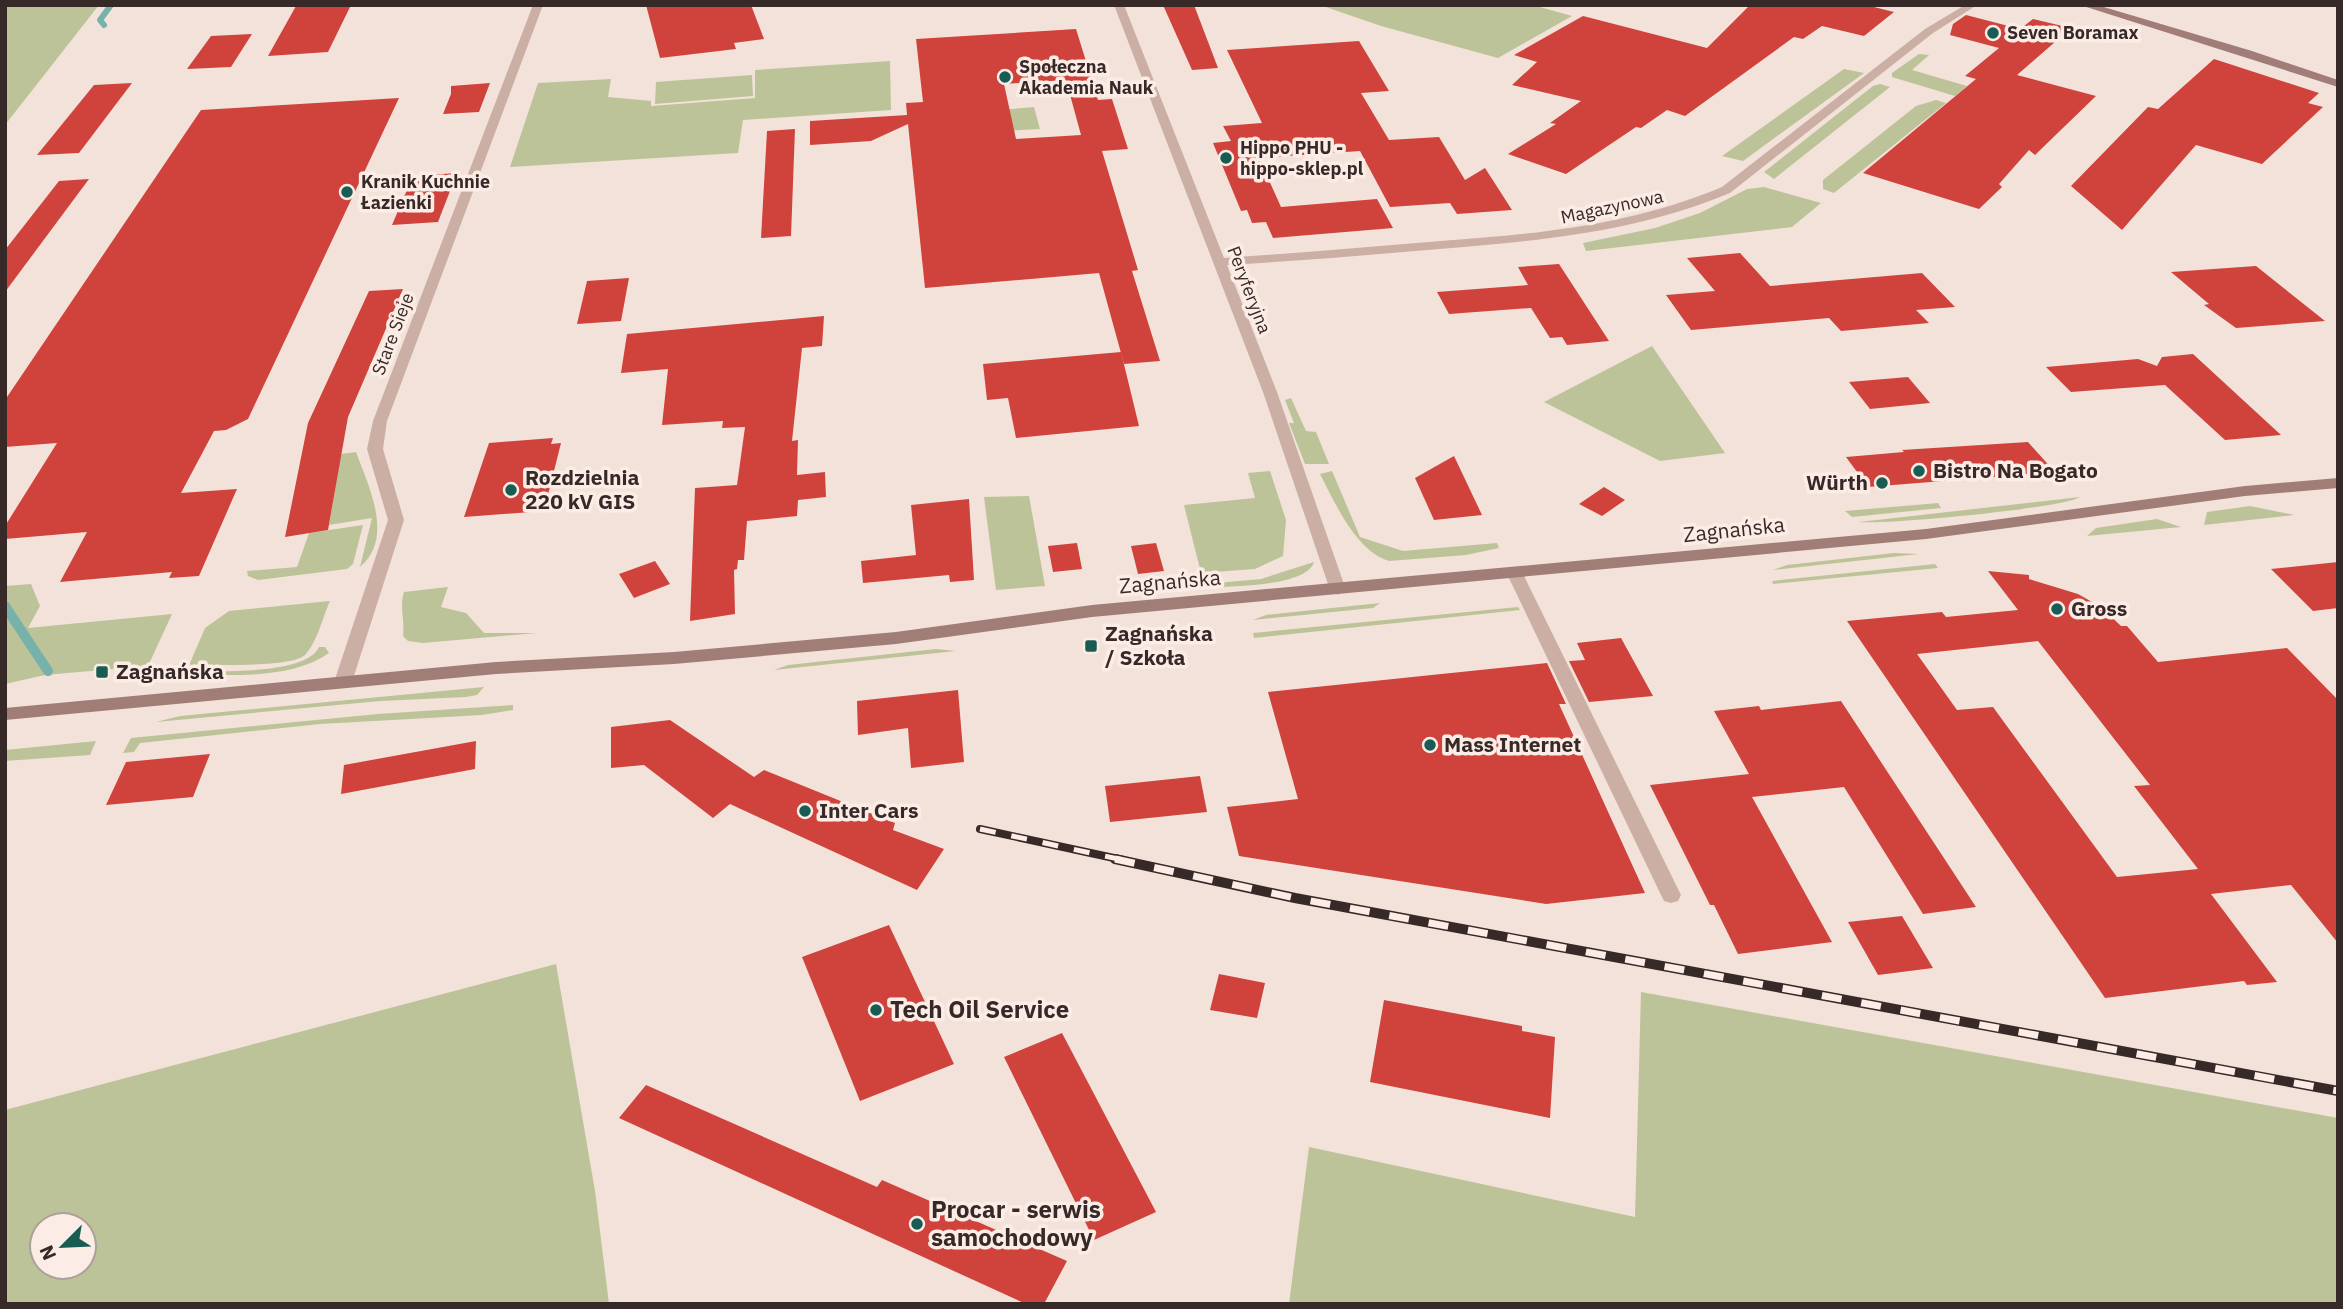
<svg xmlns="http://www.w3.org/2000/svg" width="2343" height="1309" viewBox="0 0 2343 1309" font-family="'IBM Plex Sans',sans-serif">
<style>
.green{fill:#bdc398;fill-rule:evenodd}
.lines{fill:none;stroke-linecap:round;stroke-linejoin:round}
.stream-far1{stroke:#76b2a9;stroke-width:6}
.stream{stroke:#76b2a9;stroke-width:10}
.building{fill:#cf433c;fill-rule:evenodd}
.street{fill:#ccafa4;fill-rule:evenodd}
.secondary{fill:#a07d76;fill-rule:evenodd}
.rail-far1-casing{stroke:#372927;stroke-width:8}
.rail-casing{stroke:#372927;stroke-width:10}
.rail-far1{stroke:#fbede6;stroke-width:5;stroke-dasharray:16;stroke-linecap:butt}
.rail{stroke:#fbede6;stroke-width:7;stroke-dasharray:20;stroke-linecap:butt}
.poi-dot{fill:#195c53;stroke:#fbede6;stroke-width:2.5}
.labels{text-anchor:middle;stroke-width:7;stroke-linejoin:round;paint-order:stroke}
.far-poi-label{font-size:18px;font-weight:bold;fill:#372927;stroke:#fbede6;text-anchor:start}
.far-street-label{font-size:18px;fill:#372927;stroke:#fbede6}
.poi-label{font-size:21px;font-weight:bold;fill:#372927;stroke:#fbede6;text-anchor:start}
.street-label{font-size:21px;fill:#372927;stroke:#fbede6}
.near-poi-label{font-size:24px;font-weight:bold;fill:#372927;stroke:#fbede6;text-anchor:start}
</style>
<rect width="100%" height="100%" fill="#f3e2d9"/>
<!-- green -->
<g class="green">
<path d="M5,5H99L5,125Z"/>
<path d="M1320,5H1533L1572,16L1498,58L1381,26Z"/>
<path d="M1919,54L1929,55L1912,70L1967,86L1955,96L1892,77V73Z"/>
<path d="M890,61L891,110L743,120L738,153L510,167L538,83L611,79L608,97L651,101V106L755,98V70Z"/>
<path d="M1844,69L1864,73L1743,161L1722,156Z"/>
<path d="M752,75L753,96L655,104L656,82Z"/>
<path d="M1880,84L1890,87L1774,179L1764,172L1873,86Z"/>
<path d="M1936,100L1946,103L1834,193L1823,189V180L1916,106Z"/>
<path d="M1034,107L1040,129L1005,131L1000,110Z"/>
<path d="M1764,187L1821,203L1792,227L1586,251L1583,243L1655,228L1700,213L1747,189Z"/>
<path d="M1652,346L1725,453L1660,461L1544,402Z"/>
<path d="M1291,398L1306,431L1316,432L1329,464H1305L1289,423H1294L1285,400Z"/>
<path d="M356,452C368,485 395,538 360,567L372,518L329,525L341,454Z"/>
<path d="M1270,471L1286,520L1283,556L1255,569L1201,573L1184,505L1255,498L1248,473Z"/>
<path d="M1332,471L1360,537L1403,551L1497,543L1499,548L1466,555L1389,561C1356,551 1335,503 1320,474Z"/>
<path d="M1029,496L1045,586L996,590L984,497Z"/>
<path d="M2080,497C2065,508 1885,525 1859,522Z"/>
<path d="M1938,503L1941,508L1852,517L1845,511Z"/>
<path d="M2250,506L2294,515L2204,525L2207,512Z"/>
<path d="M2157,519L2181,527L2087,536L2096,528Z"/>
<path d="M363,525L353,564L347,569L258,580L248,576L247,571L297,567L309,533Z"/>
<path d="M1894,553L1919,554L1773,570L1787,565Z"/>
<path d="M1314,562C1306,588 1225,586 1200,588L1195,585L1261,579Z"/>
<path d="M1935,564L1938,568L1773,584L1772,581Z"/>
<path d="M31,584L40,606L28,628L172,614L148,666L45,675L5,684V586Z"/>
<path d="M448,587L441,607L466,613L484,633H537L423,643L408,641L403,636C405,618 399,608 404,592Z"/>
<path d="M330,601C323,616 317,643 305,655C291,669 195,664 171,665L190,663L205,628L229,611Z"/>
<path d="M1380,603L1373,608L1253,620L1266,615Z"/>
<path d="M1518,607L1520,610L1254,638L1253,633Z"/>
<path d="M319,647H325L329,653C285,684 211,673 159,674L161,670C194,670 304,679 319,647Z"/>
<path d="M936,649L956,651L774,670L788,665Z"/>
<path d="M484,687L477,695L466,697L380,701L156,722L180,716Z"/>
<path d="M513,705V710L482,715L320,724L140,743L134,752L123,753L131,738L378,714Z"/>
<path d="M96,741L90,755L5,761V750Z"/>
<path d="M556,964L595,1191L609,1304H5V1110ZM42,1225H84V1267H42Z"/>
<path d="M1641,992L2338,1118V1304H1289L1309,1147L1635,1217Z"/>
</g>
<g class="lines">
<!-- stream-far1 -->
<path class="stream-far1" d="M104,25L100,20L111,5"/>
<!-- stream -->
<path class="stream" d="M5,606L48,671"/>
</g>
<!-- building -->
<g class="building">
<path d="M351,5L328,52L268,56L296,6Z"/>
<path d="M646,5H751L764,39L734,43L736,49L660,58Z"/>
<path d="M1163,5H1194L1218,68L1192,70Z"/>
<path d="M1750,5H1866L1894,12L1864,36L1822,26L1803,39L1794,37L1685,116L1667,110L1641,128L1636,127L1566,174L1508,154L1556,124L1550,123L1581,101L1512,85L1537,62L1514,55L1583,16L1707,48Z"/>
<path d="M1966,15L2020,29L2033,19L2071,28L2017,75L2096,96L2035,155L2029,150L1999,184L2002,187L1979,209L1863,173L1976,79L1965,76L1999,48L1950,35L1953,24Z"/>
<path d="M1076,29L1098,100L1112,99L1128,149L1102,151L1138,270L1132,271L1160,361L1124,364L1099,273L925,288L908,124L871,141L810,145V121L907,115L906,103L923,102L916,39ZM1066,80L1081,135L1016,139L1004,84Z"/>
<path d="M252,34L231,67L187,69L211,36Z"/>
<path d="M1359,41L1389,91L1361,93L1389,140L1439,137L1465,180L1485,168L1512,210L1457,214L1450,203L1390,207L1360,151L1259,158L1281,207L1377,199L1393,228L1273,238L1266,222L1252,223L1247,210L1241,211L1213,143L1231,141L1223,126L1262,123L1227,50Z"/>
<path d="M2214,59L2319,93L2308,103L2323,107L2262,164L2196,145L2122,230L2071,186L2148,107L2158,109Z"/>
<path d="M132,83L79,153L37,155L94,85Z"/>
<path d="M490,83L479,112L443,114L451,94V86Z"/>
<path d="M399,98L248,419L226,430L214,431L181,493L237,489L199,576L169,578L172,572L60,582L87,532L5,539V526L57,443L5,447V400L201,110Z"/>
<path d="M795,129L791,236L761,238L767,131Z"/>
<path d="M457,173L438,222L392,225L413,176Z"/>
<path d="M89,179L5,292V250L59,181Z"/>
<path d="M1740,253L1770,286L1922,273L1955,307L1916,310L1929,323L1841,331L1829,318L1691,330L1666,295L1715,291L1687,258Z"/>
<path d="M1559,264L1609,341L1567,345L1562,337L1550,338L1531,308L1449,314L1437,292L1528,285L1518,267Z"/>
<path d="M2256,266L2325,321L2236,328L2204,305L2209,304L2171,272Z"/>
<path d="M629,278L621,321L577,324L587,281Z"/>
<path d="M403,289L348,417L328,530L285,537L308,423L369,291Z"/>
<path d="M824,316L822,346L802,348L792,441L798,440L797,475L825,472L826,497L798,500L797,516L747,521L744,560H738L737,569L734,570L735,614L690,621L695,488L737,485L745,427L722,428L723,421L662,425L668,369L621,373L627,334Z"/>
<path d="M1121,352L1139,426L1016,438L1008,398L987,400L983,364Z"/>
<path d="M2193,354L2281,435L2225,440L2165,385L2071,392L2046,367L2138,359L2157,366L2162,357Z"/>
<path d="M1908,377L1930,403L1870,409L1849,382Z"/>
<path d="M553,438L551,444L561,443L544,511L464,517L489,443Z"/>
<path d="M2028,442L2055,472L1868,487L1846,457L1904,452L1902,450Z"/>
<path d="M1454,456L1482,515L1434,520L1415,478Z"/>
<path d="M1604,487L1625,500L1602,516L1579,504Z"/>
<path d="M969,499L974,580L950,582L949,575L863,583L861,561L916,555L911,505Z"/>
<path d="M1077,543L1082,569L1053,572L1048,546Z"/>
<path d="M1156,543L1164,571L1138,574L1131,546Z"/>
<path d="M655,561L670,584L634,598L619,574Z"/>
<path d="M2338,562V608L2313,611L2271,569Z"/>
<path d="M1988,571L2029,575V579L2078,594L2101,607L2121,626H2127L2158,662L2287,648L2338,700V943L2291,885L2211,894L2277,982L2247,985L2244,981L2105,998L1847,621L1942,612L1946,617L2018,610ZM2038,641L2150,785L2134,786L2198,869L2117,877L1993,707L1957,710L1917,654Z"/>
<path d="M1621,638L1653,696L1589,702L1569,661L1585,660L1577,643Z"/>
<path d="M1547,663L1566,704H1559L1645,893L1546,904L1239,856L1227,807L1298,799L1268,692Z"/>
<path d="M958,690L964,762L911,768L908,728L858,735L857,701Z"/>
<path d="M1841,701L1976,907L1923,914L1844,787L1752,797L1832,942L1738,954L1714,905H1710L1650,785L1749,774L1714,711L1759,706L1761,710Z"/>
<path d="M670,720L754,777L764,770L895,823L893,830L944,849L917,890L730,804L713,818L644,765L611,768V727Z"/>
<path d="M476,741L475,769L341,794L344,765Z"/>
<path d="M210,754L193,797L106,805L126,762Z"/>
<path d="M1200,776L1207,812L1110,822L1105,786Z"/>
<path d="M1902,916L1933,968L1878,975L1848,922Z"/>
<path d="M889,925L954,1064L860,1101L802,957Z"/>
<path d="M1219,974L1265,983L1257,1018L1210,1010Z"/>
<path d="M1384,1000L1522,1026V1031L1555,1037L1550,1118L1370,1082Z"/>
<path d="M1062,1033L1156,1212L1094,1240L1004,1057Z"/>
<path d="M646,1085L877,1187L882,1180L1067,1261L1044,1304H1026L619,1118Z"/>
</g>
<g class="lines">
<!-- street -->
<g class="street">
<path d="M533,5H543L387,421L383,449L404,520L352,682L343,688L337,686L334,682L388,520L367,449L373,421Z"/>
<path d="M1114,5H1124L1224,258C1297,253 1369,247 1441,241C1539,234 1631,225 1722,187L1925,29L1965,5H1977L1933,33L1730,193C1636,232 1540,241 1439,249C1369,255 1298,261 1227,265L1277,392L1346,590L1338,595L1330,590L1263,392Z"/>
<path d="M1515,569L1523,574L1681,895L1678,901L1671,903L1664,901L1661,895L1507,574Z"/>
</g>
<!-- secondary -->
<g class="secondary">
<path d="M2080,5H2097L2252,51L2338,80V87Z"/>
<path d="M2338,478V488L2245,496L1926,539L1092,617L896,644L674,664L496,674L5,720V708L496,662L674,652L896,632L1092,605L1926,529L2245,486Z"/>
</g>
<defs>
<path id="rail-far1" d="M980,829L1123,860"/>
<path id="rail" d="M1115,859L1295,898L2338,1091"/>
</defs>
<!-- rail-far1 casing -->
<use href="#rail-far1" class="rail-far1-casing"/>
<!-- rail casing -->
<use href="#rail" class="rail-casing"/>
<!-- rail-far1 -->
<use href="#rail-far1" class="rail-far1"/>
<!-- rail -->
<use href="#rail" class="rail"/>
</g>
<!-- markers -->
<g class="poi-dot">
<circle cx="1993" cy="33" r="7"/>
<circle cx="1005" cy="77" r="7"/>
<circle cx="1226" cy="158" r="7"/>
<circle cx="347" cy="192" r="7"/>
<circle cx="1919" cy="471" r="7"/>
<circle cx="1882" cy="483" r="7"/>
<circle cx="511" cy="490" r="7"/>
<circle cx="2057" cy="609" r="7"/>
<rect x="1084" y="639" width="14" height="14" rx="3.5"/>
<rect x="95" y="665" width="14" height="14" rx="3.5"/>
<circle cx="1430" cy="745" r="7"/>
<circle cx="805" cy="811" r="7"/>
<circle cx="876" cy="1010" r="7"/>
<circle cx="917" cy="1224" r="7"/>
</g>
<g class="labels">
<!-- far-poi labels -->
<g class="far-poi-label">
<text x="2007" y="39">Seven Boramax</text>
<text x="1019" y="73">Społeczna<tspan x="1019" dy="21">Akademia Nauk</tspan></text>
<text x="1240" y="154">Hippo PHU -<tspan x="1240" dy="21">hippo-sklep.pl</tspan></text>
<text x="361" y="188">Kranik Kuchnie<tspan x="361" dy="21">Łazienki</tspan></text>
</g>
<!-- far-street labels -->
<g class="far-street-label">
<text transform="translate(1612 207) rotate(-12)" y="6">Magazynowa</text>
<text transform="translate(1249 290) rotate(69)" y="6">Peryferyjna</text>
<text transform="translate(393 334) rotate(-69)" y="6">Stare Sieje</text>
</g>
<!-- poi labels -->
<g class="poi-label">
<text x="1933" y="478">Bistro Na Bogato</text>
<text x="525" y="485">Rozdzielnia<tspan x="525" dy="24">220 kV GIS</tspan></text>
<text x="1868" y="490" text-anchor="end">Würth</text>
<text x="2071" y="616">Gross</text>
<text x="1105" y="641">Zagnańska<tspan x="1105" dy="24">/ Szkoła</tspan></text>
<text x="116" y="679">Zagnańska</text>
<text x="1444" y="752">Mass Internet</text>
<text x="819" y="818">Inter Cars</text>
</g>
<!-- street labels -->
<g class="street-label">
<text transform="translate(1734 530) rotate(-6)" y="7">Zagnańska</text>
<text transform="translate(1170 582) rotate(-5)" y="7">Zagnańska</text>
</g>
<!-- near-poi labels -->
<g class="near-poi-label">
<text x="890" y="1018">Tech Oil Service</text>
<text x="931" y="1218">Procar - serwis<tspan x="931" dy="28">samochodowy</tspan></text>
</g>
</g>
<!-- border -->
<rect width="2343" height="1309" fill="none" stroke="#372927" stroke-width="14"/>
<!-- north arrow -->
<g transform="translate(63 1246) rotate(246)"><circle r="33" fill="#fbede6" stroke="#ad9f9a" stroke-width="2"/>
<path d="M0-5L12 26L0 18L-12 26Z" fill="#195c53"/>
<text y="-10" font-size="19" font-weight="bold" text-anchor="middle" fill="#372927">N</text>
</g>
</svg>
